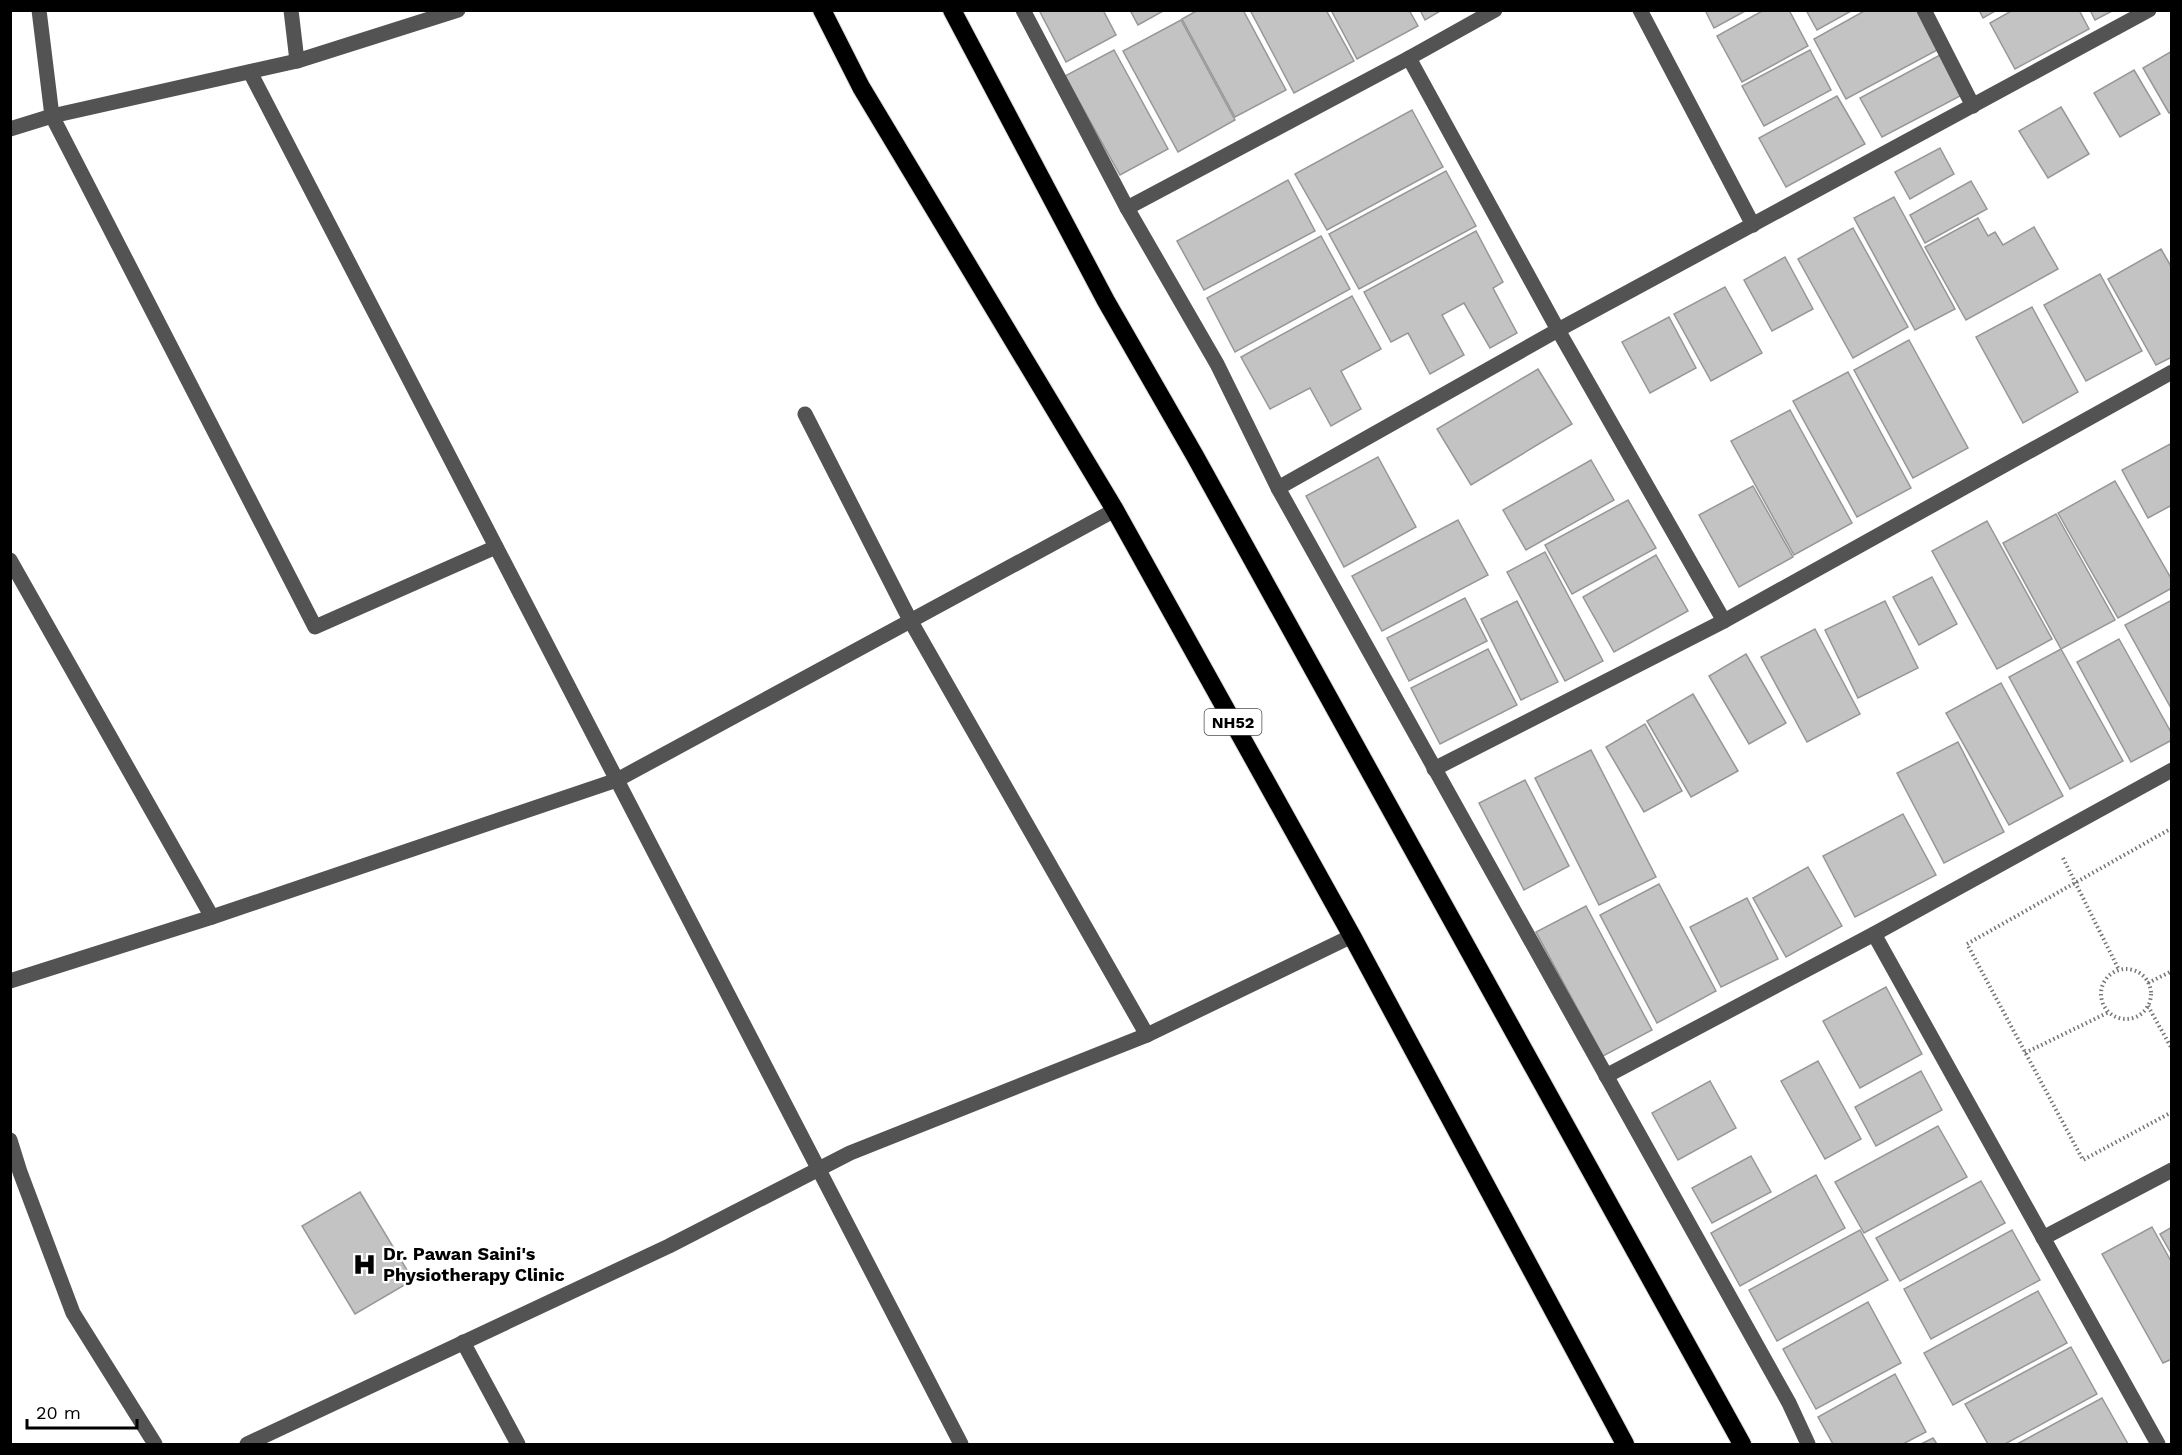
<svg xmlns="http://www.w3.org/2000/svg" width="2182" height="1455" viewBox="0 0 2182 1455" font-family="'Work Sans',sans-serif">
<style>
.building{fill:#c3c3c3;stroke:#979797;stroke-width:1.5}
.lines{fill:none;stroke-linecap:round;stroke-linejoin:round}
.highway-casing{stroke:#dbdbdb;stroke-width:20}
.path{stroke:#757575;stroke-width:4;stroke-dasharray:1.5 3;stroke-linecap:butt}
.minor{stroke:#535353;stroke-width:15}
.highway{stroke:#000;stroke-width:18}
.labels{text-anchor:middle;stroke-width:4.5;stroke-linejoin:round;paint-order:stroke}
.shield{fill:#fff;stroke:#4c4c4c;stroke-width:1.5}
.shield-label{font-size:16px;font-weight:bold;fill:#000}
.poi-label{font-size:18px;font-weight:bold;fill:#000;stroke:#fff;text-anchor:start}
</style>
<rect width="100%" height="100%" fill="#fff"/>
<!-- building -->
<g class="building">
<path d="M1039,10H1103L1116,35L1066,62Z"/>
<path d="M1130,10H1165L1138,25Z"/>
<path d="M1198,10H1243L1286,90L1235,117L1182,19Z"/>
<path d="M1250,10H1326L1354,61L1294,93Z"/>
<path d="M1331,10H1409L1418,26L1357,59Z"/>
<path d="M1420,10H1442L1425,20Z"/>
<path d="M1705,10H1747L1714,28Z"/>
<path d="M1764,10H1789L1808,46L1742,82L1717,36Z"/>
<path d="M1806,10H1853L1817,30Z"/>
<path d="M1866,10H1921L1941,48L1846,99L1814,39Z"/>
<path d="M1979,10H1997L1983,18Z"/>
<path d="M2013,10H2079L2089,29L2015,69L1990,23Z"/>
<path d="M2090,10H2114L2095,20Z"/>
<path d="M1181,20L1235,120L1178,152L1123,51Z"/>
<path d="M1114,50L1168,149L1120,175L1065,76Z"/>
<path d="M1810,50L1831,90L1764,126L1742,86Z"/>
<path d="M2172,51V112L2169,113L2143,68Z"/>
<path d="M1940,55L1962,95L1882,137L1860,98Z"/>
<path d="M2134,70L2160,114L2120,137L2094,93Z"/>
<path d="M1837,96L1865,144L1786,187L1759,138Z"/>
<path d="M2061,107L2089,154L2048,178L2019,131Z"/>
<path d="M1412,110L1443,167L1327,230L1295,174Z"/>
<path d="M1940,148L1954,174L1910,199L1895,172Z"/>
<path d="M1446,171L1476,226L1359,289L1329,234Z"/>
<path d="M1288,180L1315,231L1204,290L1177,241Z"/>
<path d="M1971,181L1987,209L1925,243L1910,215Z"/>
<path d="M1894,197L1955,309L1915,330L1854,218Z"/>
<path d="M1978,218L1988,236L1995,232L2003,245L2034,227L2058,269L1966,320L1925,247Z"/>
<path d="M1853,228L1908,327L1853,358L1798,259Z"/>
<path d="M1476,231L1503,282L1493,288L1517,333L1490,348L1464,303L1442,315L1464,355L1430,374L1408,333L1391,342L1364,292Z"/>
<path d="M1321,236L1350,289L1235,352L1207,298Z"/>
<path d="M2161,249L2172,268V357L2156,365L2108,279Z"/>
<path d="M1785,257L1813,309L1772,331L1744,280Z"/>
<path d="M2100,274L2142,351L2086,381L2044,305Z"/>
<path d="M1725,287L1762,353L1711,381L1674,314Z"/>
<path d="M1352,296L1381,349L1341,371L1361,409L1331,426L1310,388L1270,409L1241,357Z"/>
<path d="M2032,307L2078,392L2023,423L1976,337Z"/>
<path d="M1669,317L1696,368L1650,393L1622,342Z"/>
<path d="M1909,340L1968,448L1913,478L1854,370Z"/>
<path d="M1538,369L1572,424L1471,485L1437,429Z"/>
<path d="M1848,372L1911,488L1857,517L1793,401Z"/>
<path d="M1790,410L1852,523L1794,555L1731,441Z"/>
<path d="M2172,443V505L2148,518L2122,470Z"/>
<path d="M1378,457L1416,527L1344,567L1306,496Z"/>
<path d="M1591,460L1614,500L1526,550L1503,510Z"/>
<path d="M2115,481L2172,580V588L2118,618L2058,513Z"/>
<path d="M1753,486L1793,557L1739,587L1699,515Z"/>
<path d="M1628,500L1656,548L1572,594L1545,545Z"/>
<path d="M2056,514L2115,620L2061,649L2003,543Z"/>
<path d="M1458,520L1488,575L1382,631L1352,576Z"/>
<path d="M1987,521L2052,639L1997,669L1932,551Z"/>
<path d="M1545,552L1603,661L1565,681L1507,572Z"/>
<path d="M1656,555L1688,611L1614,652L1583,597Z"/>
<path d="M1932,577L1957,624L1919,645L1893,597Z"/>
<path d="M1465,598L1487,641L1409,681L1387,638Z"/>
<path d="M2172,600V710L2125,625Z"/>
<path d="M1517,601L1558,682L1521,700L1481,619Z"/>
<path d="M1885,601L1918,668L1858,698L1825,630Z"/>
<path d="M1815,629L1860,714L1807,742L1761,657Z"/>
<path d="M2119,639L2172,734V740L2131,762L2077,662Z"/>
<path d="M1488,649L1517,705L1440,744L1411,688Z"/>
<path d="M2061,649L2123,761L2070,789L2009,677Z"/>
<path d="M1746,654L1786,723L1749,744L1709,676Z"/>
<path d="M2001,683L2063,796L2009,825L1946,713Z"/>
<path d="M1693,694L1738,771L1691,797L1647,721Z"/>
<path d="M1645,724L1682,791L1644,812L1606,747Z"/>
<path d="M1958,742L2004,832L1944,863L1897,773Z"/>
<path d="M1591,750L1656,877L1599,905L1535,778Z"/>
<path d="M1525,780L1569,866L1524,890L1479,803Z"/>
<path d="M1903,814L1936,875L1855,917L1823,856Z"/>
<path d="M1808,867L1842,926L1786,957L1753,898Z"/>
<path d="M1659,884L1716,991L1657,1023L1600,915Z"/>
<path d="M1747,898L1778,959L1721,987L1690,927Z"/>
<path d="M1586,906L1652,1030L1603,1056L1536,932Z"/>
<path d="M1886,987L1922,1054L1860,1088L1823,1021Z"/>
<path d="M1818,1061L1861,1139L1825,1159L1781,1081Z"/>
<path d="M1921,1071L1942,1110L1876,1146L1855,1107Z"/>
<path d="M1710,1081L1736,1128L1678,1160L1652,1113Z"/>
<path d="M1938,1126L1967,1177L1864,1233L1835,1182Z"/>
<path d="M1751,1156L1771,1192L1712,1223L1692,1188Z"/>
<path d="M1816,1175L1845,1228L1740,1286L1711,1233Z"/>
<path d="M1981,1181L2005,1223L1900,1281L1876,1238Z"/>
<path d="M360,1192L413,1280L355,1314L302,1226Z"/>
<path d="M2152,1227L2172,1263V1359L2163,1363L2102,1254Z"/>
<path d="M2172,1227V1255L2160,1234Z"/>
<path d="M1860,1230L1888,1280L1777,1341L1749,1290Z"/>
<path d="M2012,1230L2040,1280L1931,1339L1904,1289Z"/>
<path d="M2038,1291L2067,1343L1953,1405L1924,1353Z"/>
<path d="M1868,1302L1901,1363L1816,1409L1783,1349Z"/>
<path d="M2071,1347L2097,1394L2005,1444H1988L1965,1404Z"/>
<path d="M1895,1374L1926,1432L1903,1444H1833L1818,1417Z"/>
<path d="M2102,1398L2128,1444H2017Z"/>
<path d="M1933,1438L1937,1444H1921Z"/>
</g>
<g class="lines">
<defs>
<g id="highway">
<path d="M822,10L861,87L1115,510L1352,936L1625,1444"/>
<path d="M952,10L1106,301L1195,456L1742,1444"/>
</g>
</defs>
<!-- highway casing -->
<use href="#highway" class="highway-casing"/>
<!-- path -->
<g class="path">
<path d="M2172,828L1967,944L2083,1160L2172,1112"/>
<path d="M2063,858L2119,970"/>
<circle cx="2126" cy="994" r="25"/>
<path d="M2148,983L2172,971"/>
<path d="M2148,1006L2172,1049"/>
<path d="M2025,1053L2109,1012"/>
</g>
<!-- minor -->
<g class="minor">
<path d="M39,10L52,116L315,627L496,547"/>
<path d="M291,10L297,61"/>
<path d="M1023,10L1127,208L1217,364L1278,488L1789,1403L1808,1444"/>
<path d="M1640,10L1753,225"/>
<path d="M1924,10L1973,106"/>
<path d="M1409,58L1558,330L1724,621"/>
<path d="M250,72L961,1444"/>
<path d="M10,129L52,116L297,61L458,10"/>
<path d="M1127,208L1409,58L1495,10"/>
<path d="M805,414L910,620L1147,1035"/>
<path d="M1278,488L1558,330L2149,10"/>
<path d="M10,560L212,917"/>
<path d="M1434,769L1724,621L2172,372"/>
<path d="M1874,934L2158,1444"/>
<path d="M10,981L212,917L617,780L1115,510"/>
<path d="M1606,1076L1874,934L2172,770"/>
<path d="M10,1140L20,1172L73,1313L155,1444"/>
<path d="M2043,1238L2172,1170"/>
<path d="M463,1342L518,1444"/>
<path d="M247,1444L669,1246L850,1153L1147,1035L1352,936"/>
</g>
<!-- highway -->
<use href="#highway" class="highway"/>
</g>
<!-- icons -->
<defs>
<symbol id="hospital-bare" viewBox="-9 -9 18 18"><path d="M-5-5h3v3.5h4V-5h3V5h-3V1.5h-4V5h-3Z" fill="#000" stroke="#fff" stroke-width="2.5" paint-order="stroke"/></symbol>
</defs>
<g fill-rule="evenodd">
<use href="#hospital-bare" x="348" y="1248" width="33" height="33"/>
</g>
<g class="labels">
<!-- shield labels -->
<rect class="shield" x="1204.5" y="709" width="57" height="26" rx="4.5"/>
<g class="shield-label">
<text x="1233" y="728">NH52</text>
</g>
<!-- poi labels -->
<g class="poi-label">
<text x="383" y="1260">Dr. Pawan Saini's<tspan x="383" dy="21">Physiotherapy Clinic</tspan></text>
</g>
</g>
<!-- border -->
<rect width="2182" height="1455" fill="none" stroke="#000000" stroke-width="24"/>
<!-- scale -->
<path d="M27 1419v9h110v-9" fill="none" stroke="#000000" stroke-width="3"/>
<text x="36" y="1419" font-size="18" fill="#000000" stroke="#ffffff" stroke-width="4.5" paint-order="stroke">20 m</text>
</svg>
